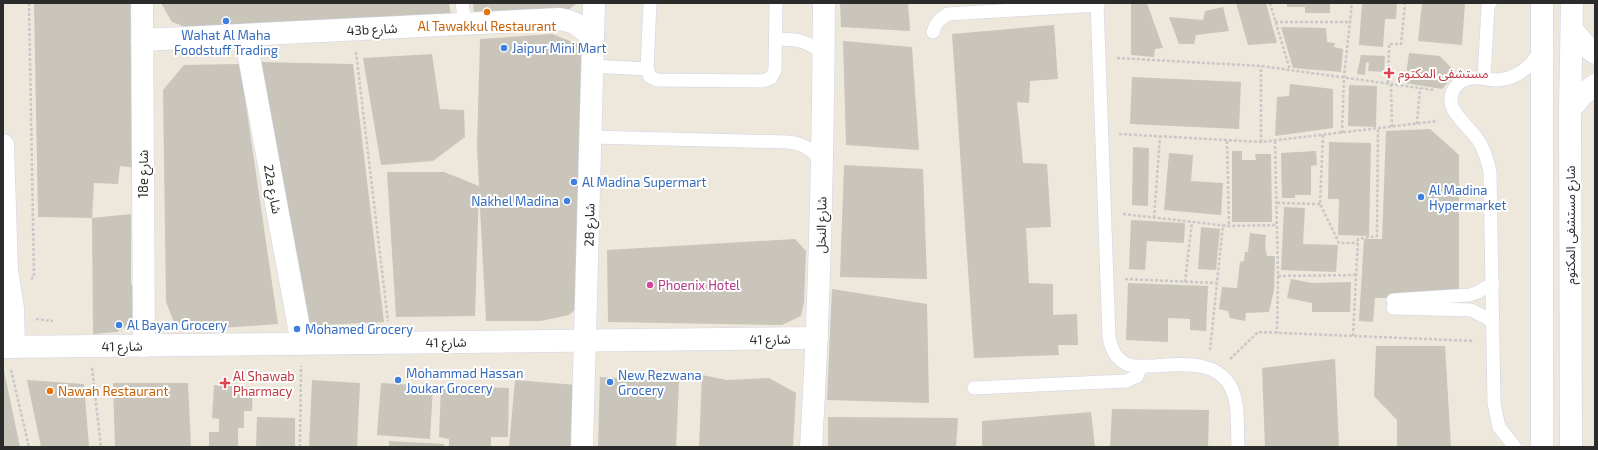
<svg xmlns="http://www.w3.org/2000/svg" width="1598" height="450" viewBox="0 0 1598 450" font-family="'Exo 2','Noto Sans Arabic',sans-serif">
<style>
.building{fill:#c9c5bb}
.lines{fill:none;stroke-linecap:round;stroke-linejoin:round}
.lane-casing{stroke:#d1d3e4;stroke-width:14}
.street-casing{stroke:#d1d3e4;stroke-width:23}
.secondary-casing{stroke:#d1d3e4;stroke-width:23}
.path{stroke:#c8c8c8;stroke-width:2.5;stroke-dasharray:3 2;stroke-linecap:butt}
.lane{stroke:#fff;stroke-width:13}
.street{stroke:#fff;stroke-width:22}
.secondary{stroke:#fff;stroke-width:22}
.food-dot{fill:#e8710a;stroke:#fff;stroke-width:1.5}
.shop-dot{fill:#3f7fe0;stroke:#fff;stroke-width:1.5}
.health-dot{fill:#e0444e;stroke:#fff;stroke-width:1.5}
.hotel-dot{fill:#d1479c;stroke:#fff;stroke-width:1.5}
.labels{text-anchor:middle;stroke-width:4;stroke-linejoin:round;paint-order:stroke}
.food-label{font-size:13px;fill:#c56008;stroke:#fff}
.street-label{font-size:13px;fill:#2b2b2b;stroke:#fff}
.shop-label{font-size:13px;fill:#366cbe;stroke:#fff;text-anchor:start}
.health-label{font-size:13px;fill:#be3a42;stroke:#fff;text-anchor:start}
.hotel-label{font-size:13px;fill:#b23c85;stroke:#fff;text-anchor:start}
</style>
<rect width="100%" height="100%" fill="#ede7dc"/>
<!-- building -->
<g class="building">
<path d="M34,3H133L136,168L120,166L118,184L94,183L92,218L38,217Z"/>
<path d="M161,3H449L452,21L193,30L172,22Z"/>
<path d="M473,3H578L569,9L536,15L475,22Z"/>
<path d="M840,3H908L910,31L841,27Z"/>
<path d="M1131,3H1147L1163,48L1155,49L1154,57L1131,55Z"/>
<path d="M1236,3H1266L1277,43L1248,45Z"/>
<path d="M1287,3H1330V13H1305V7H1287Z"/>
<path d="M1362,3H1397L1396,19H1385L1383,47L1359,45Z"/>
<path d="M1422,3H1465L1462,45L1418,41Z"/>
<path d="M1223,7L1229,31L1196,35L1194,44H1179L1169,17L1203,20L1205,11Z"/>
<path d="M1054,25L1058,79L1030,81L1029,103L1017,102L1023,163L1047,164L1051,227L1026,228L1029,283L1053,284V315L1077,314L1078,345H1058L1059,355L974,358L952,34Z"/>
<path d="M1281,27L1326,28L1327,42L1335,43L1334,47L1343,49L1341,72L1293,68Z"/>
<path d="M552,34L580,45L585,54L581,304L569,315L541,321H486L479,189L475,316L396,317L387,172H444L479,186L477,146L480,39Z"/>
<path d="M843,41L912,47L919,150L846,145Z"/>
<path d="M1409,53L1440,56L1456,73L1442,89L1405,83Z"/>
<path d="M432,54L440,109L464,110L465,137L433,161L381,165L363,58Z"/>
<path d="M1361,55L1385,56L1384,72L1368,71L1369,63L1366,62L1365,75L1357,74Z"/>
<path d="M259,62L353,64L384,322L300,326Z"/>
<path d="M240,64L278,324L194,330L174,322L166,302L163,90L184,65Z"/>
<path d="M1132,77L1241,82L1239,129L1130,124Z"/>
<path d="M1290,84L1333,89V128L1275,136L1277,97L1289,96Z"/>
<path d="M1349,85L1377,86L1376,127L1348,126Z"/>
<path d="M1430,129L1459,155V296L1375,298L1373,322L1359,321L1364,239H1382L1386,131Z"/>
<path d="M1329,142L1371,143L1369,236L1338,235L1339,199H1328Z"/>
<path d="M1133,147L1149,148L1148,206L1132,205Z"/>
<path d="M1232,151H1242V160H1256L1255,154H1271L1272,222H1232Z"/>
<path d="M1316,151L1317,165L1311,166V195H1295V198H1282L1281,153Z"/>
<path d="M1169,153L1193,155L1191,181L1223,183L1221,215L1164,210Z"/>
<path d="M844,165L923,169L927,279L840,277Z"/>
<path d="M1284,207L1305,208L1303,244L1338,245L1336,272L1281,270Z"/>
<path d="M131,214V285L141,284L132,322L117,332L93,334L92,218Z"/>
<path d="M1131,220L1185,223L1184,243L1147,241L1145,270L1129,269Z"/>
<path d="M1201,227L1220,229L1216,270L1198,269Z"/>
<path d="M1250,233L1266,235L1265,246L1267,256H1275L1274,290L1269,312L1246,313L1245,321L1230,318L1228,311L1219,309L1222,287L1237,288L1240,262L1244,261L1245,252H1248Z"/>
<path d="M795,239L806,251L804,302L801,316L782,325L608,322L607,250Z"/>
<path d="M1291,279L1312,283L1351,282L1350,312H1312V303L1287,298Z"/>
<path d="M1128,283L1208,286L1206,331L1190,330V319L1168,318V342L1126,340Z"/>
<path d="M832,289L927,304L929,403L827,400Z"/>
<path d="M1376,346H1445L1451,447H1397V420L1374,396Z"/>
<path d="M1335,359L1339,447H1265L1262,368Z"/>
<path d="M3,371H4L20,447H3Z"/>
<path d="M702,375L727,380L769,378L796,393L793,447H699Z"/>
<path d="M600,377L679,381L676,447H598Z"/>
<path d="M27,380L84,384L89,447H41Z"/>
<path d="M312,380L360,383L357,447H309Z"/>
<path d="M515,380L577,385L573,447H509Z"/>
<path d="M113,383H188L191,447H115Z"/>
<path d="M381,383L433,386L430,439L377,435Z"/>
<path d="M214,385L253,387L252,411H244V428H238V447H209V432H219V419L212,418Z"/>
<path d="M441,386L509,388L508,437H491V447H449V439L439,437Z"/>
<path d="M1112,409L1209,410L1208,447H1110Z"/>
<path d="M1091,412L1095,447H982V421Z"/>
<path d="M257,417L295,418V447H256Z"/>
<path d="M828,417L958,418L956,447H828Z"/>
<path d="M389,441L444,444V447H389Z"/>
</g>
<g class="lines">
<defs>
<g id="lane">
<path d="M462,3L465,24"/>
<path d="M650,3L647,69L650,77L657,80L762,81L771,78L775,70L776,3"/>
<path d="M1097,3L1109,337C1111,349 1116,360 1129,365C1137,367 1146,366 1153,366C1183,364 1223,359 1234,395C1239,411 1237,431 1238,447"/>
<path d="M933,32C936,23 939,19 948,14L1098,5"/>
<path d="M777,39C796,39 809,41 823,54"/>
<path d="M593,66L647,69"/>
<path d="M1484,78L1488,7L1490,3"/>
<path d="M591,137L788,142C804,144 814,149 821,164"/>
<path d="M1393,300L1470,295L1478,292L1493,283"/>
<path d="M1393,308L1471,310L1487,318L1493,324"/>
<path d="M974,388L1126,381L1137,376L1141,366"/>
<path d="M1515,447L1499,427L1494,403L1490,172C1488,162 1485,152 1480,143C1472,127 1441,110 1454,89C1466,71 1481,80 1498,80C1519,78 1532,66 1541,49"/>
</g>
<g id="street">
<path d="M142,3L144,346"/>
<path d="M1572,30L1584,44L1595,53"/>
<path d="M245,35L302,344"/>
<path d="M142,40L560,19C576,22 585,28 593,41"/>
<path d="M1570,110L1582,95L1595,85"/>
<path d="M3,145L7,271L13,308L14,347"/>
<path d="M3,347L817,338"/>
<path d="M582,447L594,3"/>
<path d="M811,447C820,299 823,151 824,3"/>
</g>
<g id="secondary">
<path d="M1542,3V447"/>
<path d="M1571,447L1570,110L1572,3"/>
</g>
</defs>
<!-- lane casing -->
<use href="#lane" class="lane-casing"/>
<!-- street casing -->
<use href="#street" class="street-casing"/>
<!-- secondary casing -->
<use href="#secondary" class="secondary-casing"/>
<!-- path -->
<g class="path">
<path d="M29,3L34,277L31,279"/>
<path d="M1270,3L1290,70"/>
<path d="M1275,22H1350"/>
<path d="M356,52L388,321"/>
<path d="M1117,58L1261,66L1434,90"/>
<path d="M1388,83L1389,44H1401L1405,3"/>
<path d="M1391,84L1392,127"/>
<path d="M1417,124L1420,88"/>
<path d="M1342,133L1344,77L1352,3"/>
<path d="M1119,134L1261,142L1438,121"/>
<path d="M1323,135L1320,204L1339,243H1358"/>
<path d="M1227,141L1229,226"/>
<path d="M1275,141L1278,276L1277,333"/>
<path d="M1261,142V66"/>
<path d="M1277,203L1320,204"/>
<path d="M1123,214L1229,226L1277,225"/>
<path d="M1154,218L1160,136"/>
<path d="M1278,276L1356,275"/>
<path d="M1125,279L1217,283"/>
<path d="M1185,282L1192,222"/>
<path d="M36,319L53,321"/>
<path d="M1353,336L1358,239L1377,236L1378,128"/>
<path d="M1210,350L1223,225"/>
<path d="M1230,359L1258,332L1474,341"/>
<path d="M92,368L101,447"/>
<path d="M11,370L29,447"/>
<path d="M300,447L301,366"/>
</g>
<!-- lane -->
<use href="#lane" class="lane"/>
<!-- street -->
<use href="#street" class="street"/>
<!-- secondary -->
<use href="#secondary" class="secondary"/>
</g>
<!-- markers -->
<g class="food-dot">
<circle cx="487" cy="12" r="4"/>
<circle cx="50" cy="391" r="4"/>
</g>
<g class="shop-dot">
<circle cx="226" cy="21" r="4"/>
<circle cx="504" cy="48" r="4"/>
<circle cx="574" cy="182" r="4"/>
<circle cx="1421" cy="197" r="4"/>
<circle cx="567" cy="201" r="4"/>
<circle cx="119" cy="325" r="4"/>
<circle cx="297" cy="329" r="4"/>
<circle cx="398" cy="380" r="4"/>
<circle cx="610" cy="382" r="4"/>
</g>
<g class="health-dot">
<path d="M1387 67h4v4h4v4h-4v4h-4v-4h-4v-4h4z"/>
<path d="M223 377h4v4h4v4h-4v4h-4v-4h-4v-4h4z"/>
</g>
<circle class="hotel-dot" cx="650" cy="285" r="4"/>
<g class="labels">
<!-- food labels -->
<g class="food-label">
<text x="487" y="31">Al Tawakkul Restaurant</text>
<text x="58" y="396" text-anchor="start">Nawah Restaurant</text>
</g>
<!-- street labels -->
<g class="street-label">
<text transform="translate(372 29) rotate(-3)" y="5">43b شارع</text>
<text transform="translate(143 174) rotate(-90)" y="5">18e شارع</text>
<text transform="translate(273 189) rotate(80)" y="5">22a شارع</text>
<text transform="translate(589 225) rotate(-89)" y="5">شارع 28</text>
<text transform="translate(821 225) rotate(-89)" y="5">شارع النخل</text>
<text transform="translate(1570 225) rotate(-90)" y="5">شارع مستشفى المكتوم</text>
<text transform="translate(770 339) rotate(-1)" y="5">شارع 41</text>
<text transform="translate(446 342) rotate(-1)" y="5">شارع 41</text>
<text transform="translate(122 346) rotate(-1)" y="5">شارع 41</text>
</g>
<!-- shop labels -->
<g class="shop-label">
<text x="226" y="40" text-anchor="middle">Wahat Al Maha<tspan x="226" dy="15">Foodstuff Trading</tspan></text>
<text x="512" y="53">Jaipur Mini Mart</text>
<text x="582" y="187">Al Madina Supermart</text>
<text x="1429" y="195">Al Madina<tspan x="1429" dy="15">Hypermarket</tspan></text>
<text x="559" y="206" text-anchor="end">Nakhel Madina</text>
<text x="127" y="330">Al Bayan Grocery</text>
<text x="305" y="334">Mohamed Grocery</text>
<text x="406" y="378">Mohammad Hassan<tspan x="406" dy="15">Joukar Grocery</tspan></text>
<text x="618" y="380">New Rezwana<tspan x="618" dy="15">Grocery</tspan></text>
</g>
<!-- health labels -->
<g class="health-label">
<text x="1398" y="78">مستشفى المكتوم</text>
<text x="233" y="381">Al Shawab<tspan x="233" dy="15">Pharmacy</tspan></text>
</g>
<!-- hotel labels -->
<g class="hotel-label">
<text x="658" y="290">Phoenix Hotel</text>
</g>
</g>
<!-- border -->
<rect width="1598" height="450" fill="none" stroke="#2b2b2b" stroke-width="8"/>
</svg>
